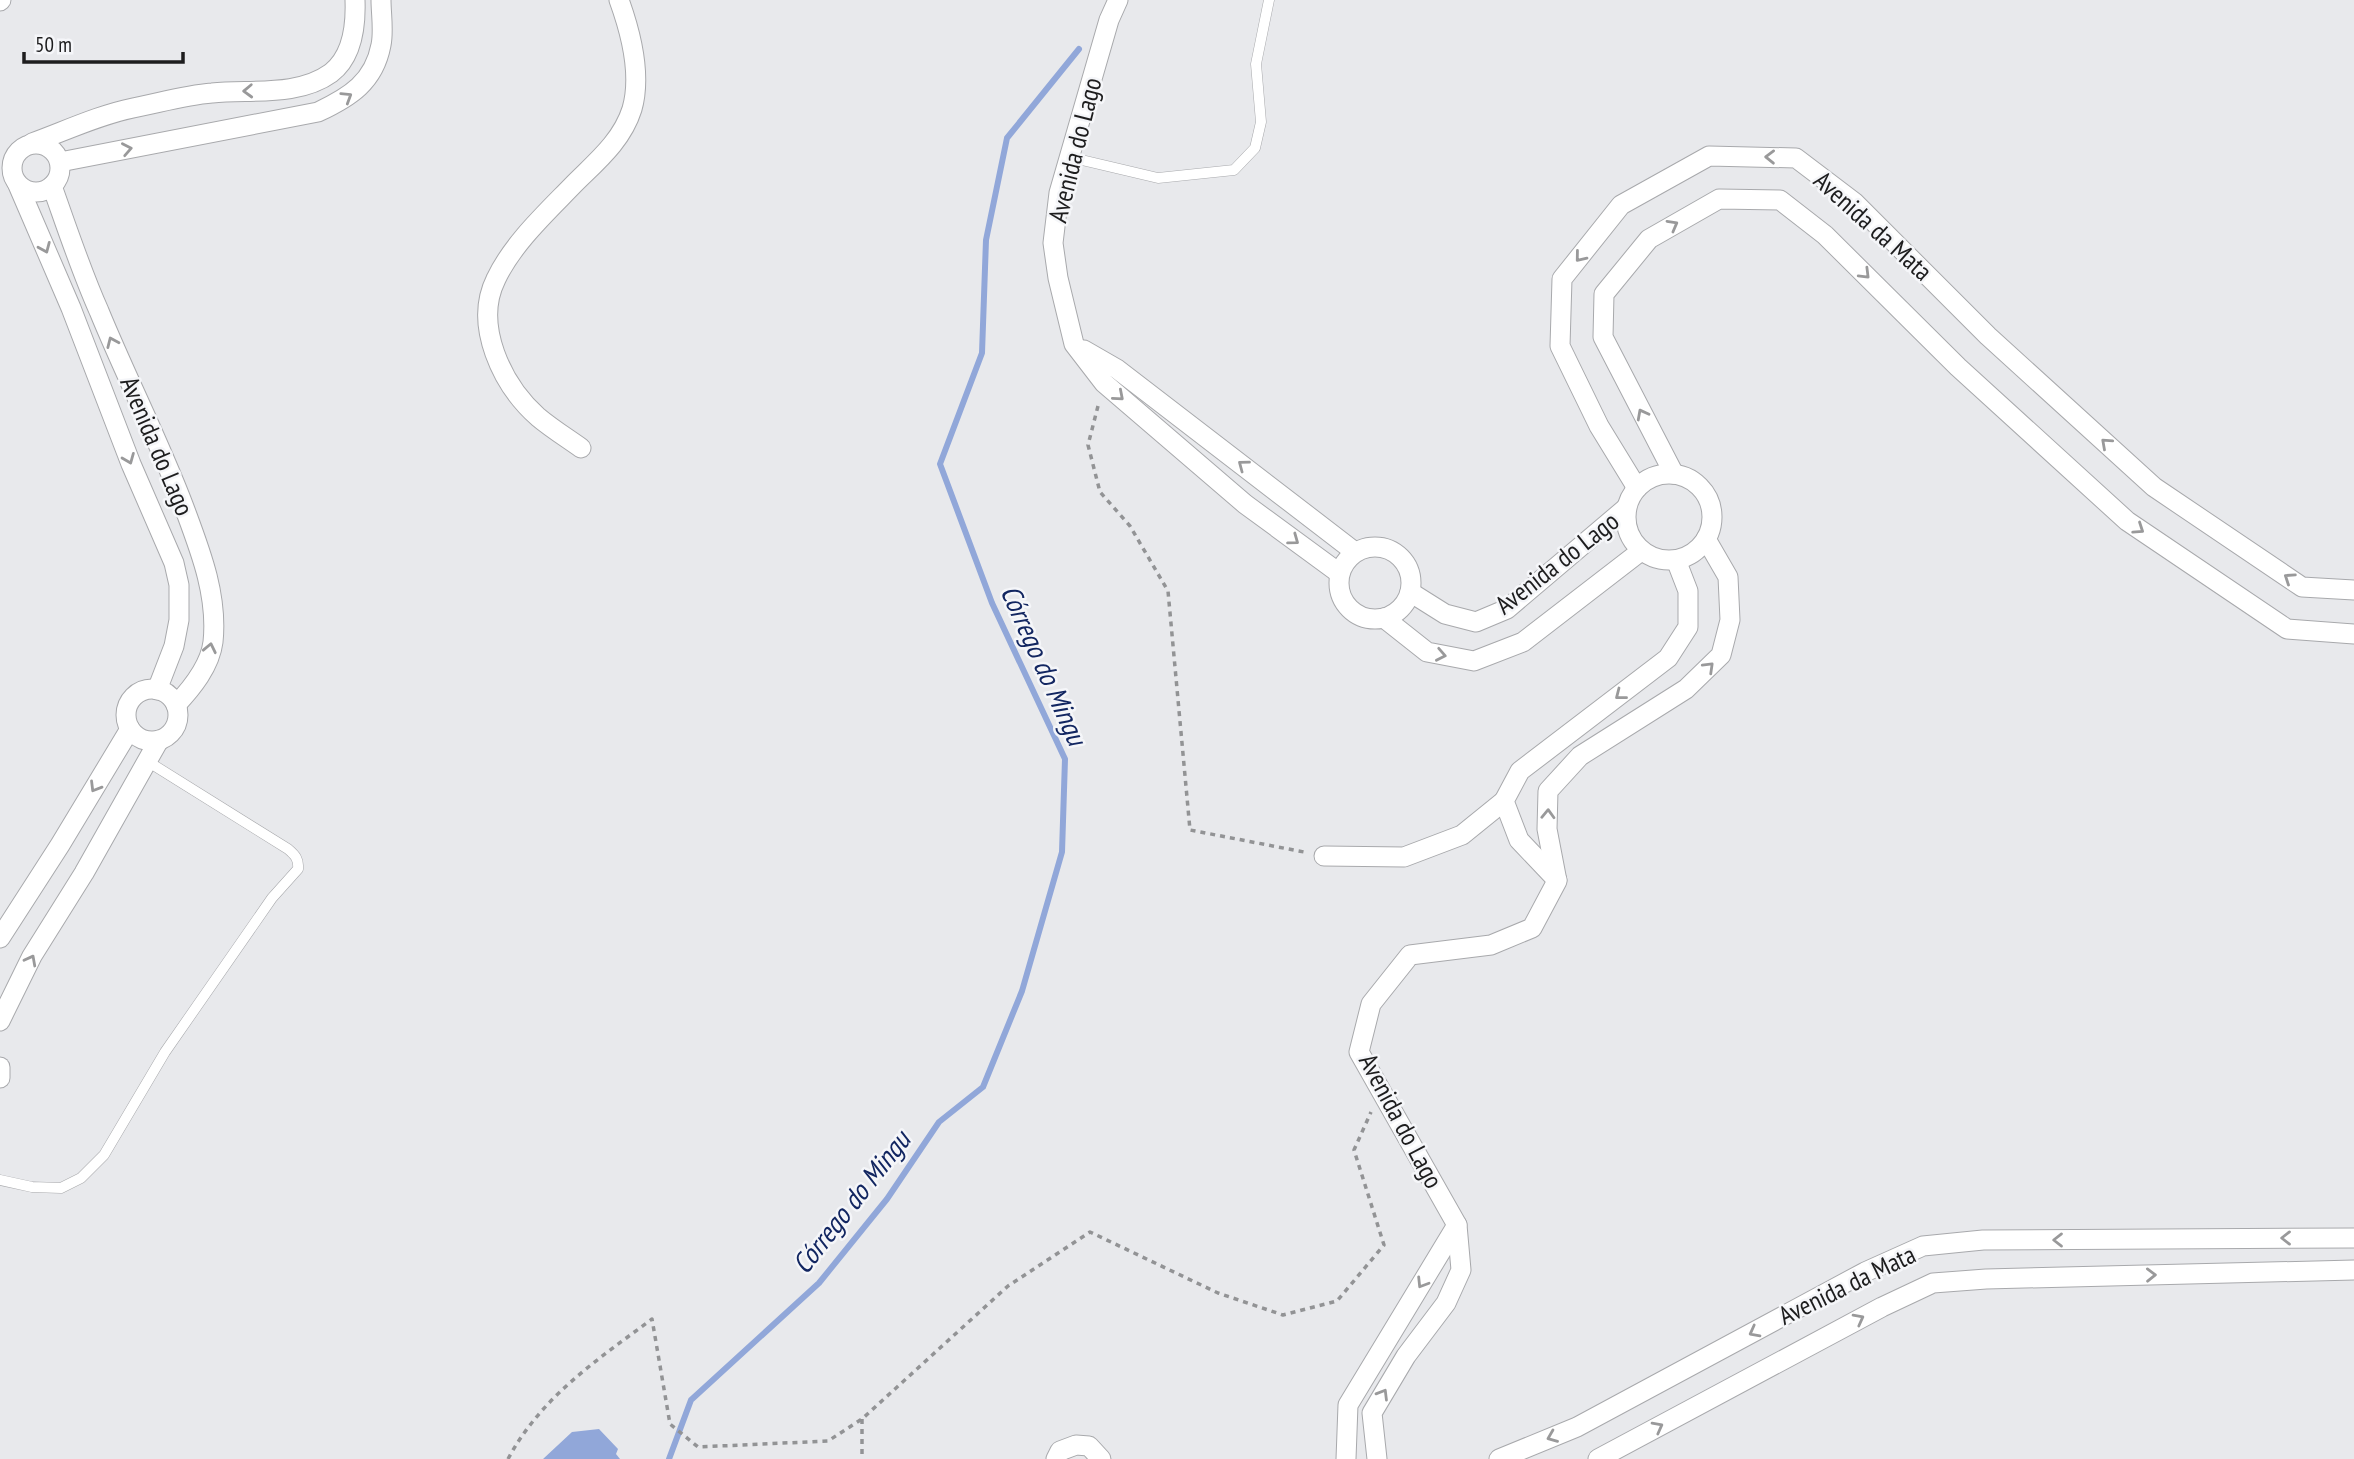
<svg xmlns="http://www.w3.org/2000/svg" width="2354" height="1459" viewBox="0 0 2354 1459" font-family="'PT Sans Narrow',sans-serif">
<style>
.water{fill:#91a7d9}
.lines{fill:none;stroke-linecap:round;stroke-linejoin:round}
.stream{stroke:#91a7d9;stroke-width:6}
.lane-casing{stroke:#a8a9ac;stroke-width:11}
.street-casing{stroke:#a8a9ac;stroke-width:21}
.path{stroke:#929395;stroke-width:3.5;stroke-dasharray:5 5;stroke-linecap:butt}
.lane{stroke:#fff;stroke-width:10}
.street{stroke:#fff;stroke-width:19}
.oneway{stroke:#99999a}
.labels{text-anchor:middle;stroke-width:5;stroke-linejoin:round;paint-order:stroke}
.street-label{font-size:26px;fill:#1d1d1e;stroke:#f5f6f9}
.water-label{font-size:28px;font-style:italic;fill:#122661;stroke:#f5f6f9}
</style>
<rect width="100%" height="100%" fill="#e8e9ec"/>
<!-- water -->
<path class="water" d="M599,1429L618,1449L616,1454L620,1459H543L572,1432Z"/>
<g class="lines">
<!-- stream -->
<path class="stream" d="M669,1459L691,1400L819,1283L887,1199L939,1122L983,1087L1022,991L1062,852L1065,759L992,603L940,464L982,353L986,240L1007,138L1079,49"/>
<defs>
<g id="lane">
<path d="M1069,157L1158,178L1234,170L1255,148L1261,122L1256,64L1269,0"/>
<path d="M0,1180L32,1187L61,1188L81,1178L104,1155L165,1052L272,898L298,869C299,859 295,855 288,849L147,761"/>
</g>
<g id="street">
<path d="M1118,0L1109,20L1059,193L1053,243L1058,278L1074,344L1104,383L1245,504L1339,573"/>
<path d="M0,1L1,0"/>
<path d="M32,143C65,131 99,115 133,108C159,103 185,95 212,93C250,89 298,97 331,73C353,56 356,26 355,0"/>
<circle cx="36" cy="168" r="24"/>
<path d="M60,162L318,112C350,97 374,82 381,45C384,31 381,14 381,0"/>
<path d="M18,185L71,308L131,464L174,563L179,585V620L174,646L157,690"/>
<path d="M52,186C67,228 81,271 99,311C126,377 159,441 184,507C200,550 218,595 213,642C210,666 192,688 176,705"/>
<path d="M1084,350L1117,369L1355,552"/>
<path d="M581,448C567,438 551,428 538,417C502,385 473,325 496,279C513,243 547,212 574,184C596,162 622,141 632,109C642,74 631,33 619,0"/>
<path d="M1674,474L1603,337L1604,294L1649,239L1719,199L1780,200L1825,235L1958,367L2127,521L2287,629L2354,634"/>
<circle cx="1669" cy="517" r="43"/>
<path d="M1637,488L1599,426L1560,346L1562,279L1621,205L1709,156L1796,158L1854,202L1988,336L2154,487L2302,587L2354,590"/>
<circle cx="1375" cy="583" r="36"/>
<path d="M1410,592L1445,614L1476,622L1507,609L1626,508"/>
<path d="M1384,618L1427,652L1474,661L1523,642L1641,551"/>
<circle cx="152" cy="715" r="26"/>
<path d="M1324,856L1404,857L1462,835L1504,801"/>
<path d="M1557,880L1519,840L1504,801L1520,771L1668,658L1688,627V591L1676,560"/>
<path d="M0,938L60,845L130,729"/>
<path d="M0,1021L32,956L84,873L159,740"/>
<path d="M0,1067V1078"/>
<path d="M1056,1459L1060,1451L1076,1445L1089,1446L1101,1459"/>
<path d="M1346,1459L1348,1405L1457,1225"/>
<path d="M1377,1459L1372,1413L1406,1356L1446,1303L1461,1270L1457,1225L1359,1052L1371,1004L1410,955L1491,945L1532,928L1557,881L1547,829L1548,791L1580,756L1686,689L1721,655L1730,620L1728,577L1706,539"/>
<path d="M1499,1459L1577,1427L1865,1272L1923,1246L1983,1240L2354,1238"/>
<path d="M1598,1459L1882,1307L1933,1283L1986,1279L2354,1270"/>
</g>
</defs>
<!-- lane casing -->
<use href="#lane" class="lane-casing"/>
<!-- street casing -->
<use href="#street" class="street-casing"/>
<!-- path -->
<g class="path">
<path d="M1098,406L1088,445L1100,492L1130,526L1168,591L1190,830L1304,852"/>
<path d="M862,1419V1459"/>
<path d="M508,1459C541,1397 597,1360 652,1319L670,1424L698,1447L828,1441L862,1419L1008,1286L1090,1232L1218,1293L1283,1315L1337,1301L1384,1245L1354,1150L1371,1112"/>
</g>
<!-- lane -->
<use href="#lane" class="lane"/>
<!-- street -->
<use href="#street" class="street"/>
</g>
<!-- one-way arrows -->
<defs><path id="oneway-chevron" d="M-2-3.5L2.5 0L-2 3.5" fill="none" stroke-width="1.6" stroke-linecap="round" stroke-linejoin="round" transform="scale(1.75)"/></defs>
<g class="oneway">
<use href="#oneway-chevron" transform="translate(248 91) rotate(178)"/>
<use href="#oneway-chevron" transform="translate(347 97) rotate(-32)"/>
<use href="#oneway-chevron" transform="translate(127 149) rotate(-11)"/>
<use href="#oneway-chevron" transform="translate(1770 157) rotate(-179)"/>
<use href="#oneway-chevron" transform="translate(1673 225) rotate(-29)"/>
<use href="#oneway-chevron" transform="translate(45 248) rotate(67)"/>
<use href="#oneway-chevron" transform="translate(1580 257) rotate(129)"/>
<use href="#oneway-chevron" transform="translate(1865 274) rotate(45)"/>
<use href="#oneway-chevron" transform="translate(112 342) rotate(-114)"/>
<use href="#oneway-chevron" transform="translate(1119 396) rotate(41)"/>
<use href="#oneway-chevron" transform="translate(1642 414) rotate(-118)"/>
<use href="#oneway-chevron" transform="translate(2106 443) rotate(-138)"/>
<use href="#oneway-chevron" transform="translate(129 459) rotate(68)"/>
<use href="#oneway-chevron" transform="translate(1243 465) rotate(-143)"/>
<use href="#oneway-chevron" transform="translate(2139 529) rotate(34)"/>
<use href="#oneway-chevron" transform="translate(1294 540) rotate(36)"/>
<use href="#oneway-chevron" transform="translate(2289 578) rotate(-146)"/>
<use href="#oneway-chevron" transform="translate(210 648) rotate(-78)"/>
<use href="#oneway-chevron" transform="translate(1441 655) rotate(11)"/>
<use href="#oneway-chevron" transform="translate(1709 667) rotate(-44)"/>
<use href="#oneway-chevron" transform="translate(1620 695) rotate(142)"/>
<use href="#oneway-chevron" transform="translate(95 787) rotate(121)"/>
<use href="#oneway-chevron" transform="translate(1548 814) rotate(-88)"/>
<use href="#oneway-chevron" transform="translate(31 960) rotate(-62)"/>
<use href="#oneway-chevron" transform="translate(2286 1238) rotate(180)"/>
<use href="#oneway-chevron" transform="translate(2058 1240) rotate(180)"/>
<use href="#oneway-chevron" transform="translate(2151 1275) rotate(-1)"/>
<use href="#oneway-chevron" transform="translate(1422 1283) rotate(122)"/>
<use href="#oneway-chevron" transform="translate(1859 1319) rotate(-28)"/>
<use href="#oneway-chevron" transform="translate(1754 1332) rotate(152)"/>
<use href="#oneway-chevron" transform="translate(1383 1394) rotate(-59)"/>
<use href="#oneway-chevron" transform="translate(1658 1427) rotate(-28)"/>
<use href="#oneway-chevron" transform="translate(1552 1437) rotate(158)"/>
</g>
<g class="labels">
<!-- street labels -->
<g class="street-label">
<text transform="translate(1075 150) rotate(-76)" y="9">Avenida do Lago</text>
<text transform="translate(1873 226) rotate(42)" y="9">Avenida da Mata</text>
<text transform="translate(157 446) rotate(67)" y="9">Avenida do Lago</text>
<text transform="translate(1557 563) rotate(-38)" y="9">Avenida do Lago</text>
<text transform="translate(1401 1121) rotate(62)" y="9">Avenida do Lago</text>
<text transform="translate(1847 1285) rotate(-26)" y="9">Avenida da Mata</text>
</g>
<!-- water labels -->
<g class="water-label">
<text transform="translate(1044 665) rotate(66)" y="10">Córrego do Mingu</text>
<text transform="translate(851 1202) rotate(-52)" y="10">Córrego do Mingu</text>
</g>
</g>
<!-- scale -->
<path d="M24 52v10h159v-10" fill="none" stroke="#1d1d1e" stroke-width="3.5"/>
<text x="35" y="52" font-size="21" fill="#1d1d1e" stroke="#f5f6f9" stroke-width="5" paint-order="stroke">50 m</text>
</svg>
